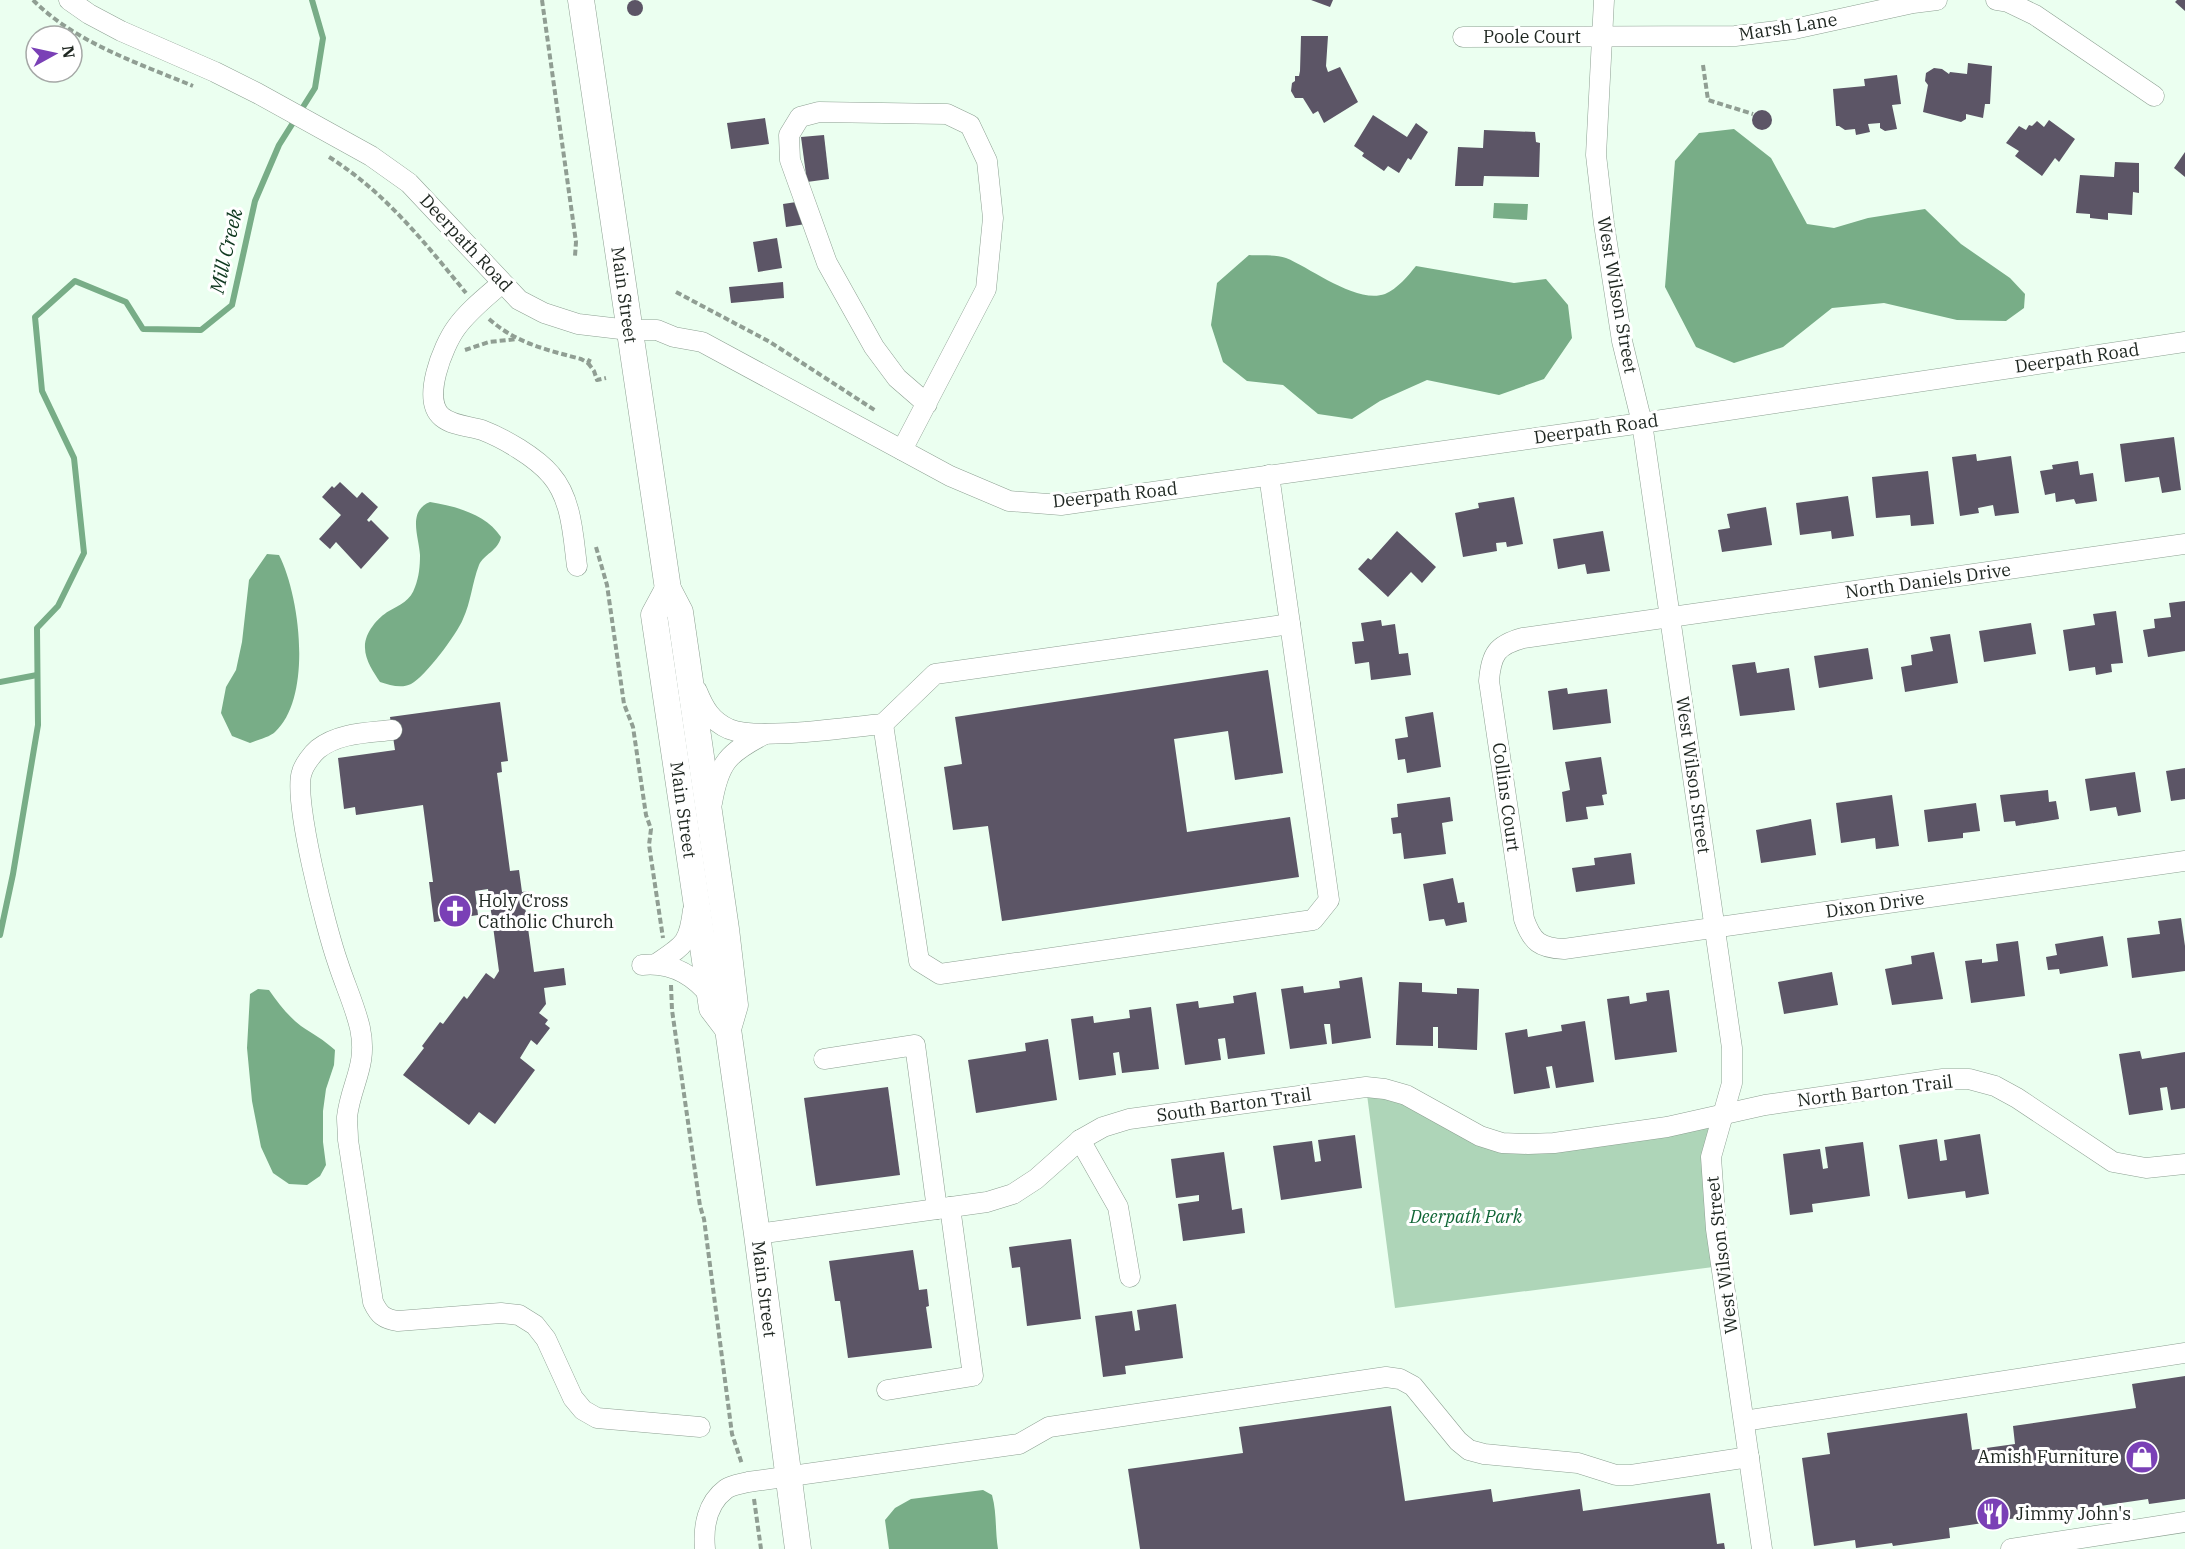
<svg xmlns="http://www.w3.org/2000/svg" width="2185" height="1549" viewBox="0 0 2185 1549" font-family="'IBM Plex Serif',serif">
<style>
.green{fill:#aed5b8}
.water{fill:#78ad87}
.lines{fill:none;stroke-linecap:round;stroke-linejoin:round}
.stream{stroke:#78ad87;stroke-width:6}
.building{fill:#5c5566}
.minor-casing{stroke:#8da092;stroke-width:21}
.major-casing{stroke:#8da092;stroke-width:27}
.path{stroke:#909e93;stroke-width:4;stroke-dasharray:6 3;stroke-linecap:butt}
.minor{stroke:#fff;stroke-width:20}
.major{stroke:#fff;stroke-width:26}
.labels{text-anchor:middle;stroke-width:6;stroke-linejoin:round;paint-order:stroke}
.street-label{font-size:18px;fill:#1e2620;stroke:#fff}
.poi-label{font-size:18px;fill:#1e2620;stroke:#fff;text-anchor:start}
.park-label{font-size:18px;font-style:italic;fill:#0f6535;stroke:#fff}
.water-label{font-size:20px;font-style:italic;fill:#0f381f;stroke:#fff}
</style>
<rect width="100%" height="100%" fill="#ebfff0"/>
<!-- green -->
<path class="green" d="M1366,1087L1502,1143L1722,1115L1711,1157L1721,1266L1395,1308Z"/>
<!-- water -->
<g class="water">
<path d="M1734,129L1771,158L1807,224L1834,228L1868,218L1925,209L1961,244L2010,278L2025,294L2024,308L2006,321L1957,320L1884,303L1832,308L1783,347L1734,363L1696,347L1665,287L1675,161L1699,133Z"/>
<path d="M1494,203L1528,204L1527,220L1493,218Z"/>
<path d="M1249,255C1260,256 1276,254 1286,258C1311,268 1356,304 1385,294C1397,289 1408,276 1416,266L1514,283L1546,279L1568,305L1572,338L1544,379L1499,395L1427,380L1380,401L1352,419L1318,414L1283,385L1247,381L1223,362L1211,325L1217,283Z"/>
<path d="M430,502C455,506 486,514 501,537C498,551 484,554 479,565C472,583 471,602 463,619C457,634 425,677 411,684C401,689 390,685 380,682C374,673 365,660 365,648C364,634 377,618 389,611C400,605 411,600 415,587C419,577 420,566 420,555C419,537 407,511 430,502Z"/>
<path d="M267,554L279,555C300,596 313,697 275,732C270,737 257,740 250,743L232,736L221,713L226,687L236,670L242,642L249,580Z"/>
<path d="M258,989L269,990C278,1003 288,1016 301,1026C313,1034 324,1040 335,1050L334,1065L326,1089L323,1111V1142L326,1165L320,1176L307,1185L289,1184L273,1173L261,1147L252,1101L247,1048L250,994Z"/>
<path d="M983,1490L992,1495C997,1513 995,1531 998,1549H889L885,1520L895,1508L911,1499Z"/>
</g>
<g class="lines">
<!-- stream -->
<g class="stream">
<path d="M0,682L37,675"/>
<path d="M0,935L13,874L38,725L37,628L58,606L84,553L74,458L42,391L35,317L75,281L126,302L143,329L201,330L232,305L255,201L279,145L315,88L323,38L312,0"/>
</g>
</g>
<!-- building -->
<g class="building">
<circle cx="635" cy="8" r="8"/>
<path d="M1311,0H1333L1330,7Z"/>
<path d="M2177,0H2185V11L2175,2Z"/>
<path d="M1301,36H1328L1326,66L1328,72L1340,67L1358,102L1324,123L1318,111L1313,114L1303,98H1295L1291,91L1292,83L1295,81V76H1299L1300,71Z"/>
<path d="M1968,63L1992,66L1990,104H1985L1983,118L1966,114V119L1961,122L1923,112L1928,85L1925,81L1926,73L1934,68L1942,69L1949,74L1950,72L1967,74Z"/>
<path d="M1897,75L1901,104L1892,105L1897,129L1885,131L1880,128V123L1868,124L1870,132L1856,135L1855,129L1845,130L1839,126H1836L1833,89L1865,86L1864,79Z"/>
<circle cx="1762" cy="120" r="10"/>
<path d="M1373,115L1407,137L1416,123L1428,132L1411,160L1408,158L1399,173L1388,166L1384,171L1362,156L1364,153L1354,146Z"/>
<path d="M765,118L769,144L731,149L727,123Z"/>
<path d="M2049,120L2075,139L2059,162L2055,158L2042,176L2015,156L2019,151L2006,143L2019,126L2026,130L2029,125L2032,126L2037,121L2044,127Z"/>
<path d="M1484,130L1535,132L1536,142L1540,143L1539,177L1484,176L1483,186H1455L1458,147L1483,148Z"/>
<path d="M824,135L829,179L807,182L801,137Z"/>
<path d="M2185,152V177L2174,168Z"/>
<path d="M2115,162L2139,163V193L2133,192L2132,215L2108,213V220L2090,218V214L2076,213L2080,175L2114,177Z"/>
<path d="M803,201L806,224L786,227L783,204Z"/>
<path d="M777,238L782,268L758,272L753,242Z"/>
<path d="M783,282L784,298L731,303L729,287Z"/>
<path d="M2174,437L2181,490L2162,493L2159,477L2125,482L2120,444Z"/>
<path d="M1976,454L1977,461L2011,456L2019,513L1995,516L1993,505L1978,508L1979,513L1960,516L1952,457Z"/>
<path d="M2078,461L2080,475L2093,473L2097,501L2076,504L2074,499L2056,502L2055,493L2045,495L2040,471L2053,469L2052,465Z"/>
<path d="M1928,471L1934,524L1911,526L1910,515L1876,518L1872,477Z"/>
<path d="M340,482L357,498L362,492L378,507L367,520L369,522L371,520L389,538L361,569L336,542L330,549L319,539L341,515L322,497L332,486L334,488Z"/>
<path d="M1848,496L1854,536L1832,539L1831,531L1800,535L1796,503Z"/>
<path d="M1514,497L1523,544L1507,547L1506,542L1496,543L1497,551L1463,557L1455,513L1479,508L1478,503Z"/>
<path d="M1766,507L1772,545L1722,552L1718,530L1730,528L1727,514Z"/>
<path d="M1397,531L1436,567L1422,583L1411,572L1388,597L1358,569L1368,558L1371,560Z"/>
<path d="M1603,531L1610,571L1587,574L1585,564L1558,569L1553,539Z"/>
<path d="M2185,601V651L2148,657L2143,630L2155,628L2154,619L2171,617L2169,603Z"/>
<path d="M2116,611L2123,663L2111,664L2112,672L2096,675L2095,667L2069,671L2063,630L2095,625L2093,614Z"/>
<path d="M1381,620L1382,626L1395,624L1399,654L1408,653L1411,675L1371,680L1369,662L1355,664L1352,642L1364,641L1361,623Z"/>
<path d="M2031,623L2036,654L1984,662L1979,631Z"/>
<path d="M1950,634L1958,683L1905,692L1901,667L1912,665L1911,655L1933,651L1930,637Z"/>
<path d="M1868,648L1873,679L1819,688L1814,656Z"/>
<path d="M1755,662L1757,673L1789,668L1795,710L1740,716L1732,665Z"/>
<path d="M1268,670L1283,773L1235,780L1228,731L1174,739L1187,832L1290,817L1299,877L1002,921L988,826L953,830L944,767L962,764L955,717Z"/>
<path d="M1567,688L1568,694L1607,689L1611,723L1553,730L1548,691Z"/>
<path d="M500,702L508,761L501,762L502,772L497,773L510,871L519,870L522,892L529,891L531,905L525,906L534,972L564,968L566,985L544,988L546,1004L539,1013L548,1020L545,1024L550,1028L537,1045L531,1040L520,1058L535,1070L495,1124L479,1112L469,1125L403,1075L424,1048L422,1046L440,1022L443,1024L464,996L467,999L486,973L494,979L499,971L488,889L475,891L478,915L434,922L429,882H433L423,805L356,815L355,807L344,809L338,758L395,750L390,717Z"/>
<path d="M1433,712L1441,767L1407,773L1405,759L1398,760L1395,739L1408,737L1405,717Z"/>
<path d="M1601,757L1607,794L1602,795L1604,805L1586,807L1588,819L1566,822L1562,792L1570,790L1565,762Z"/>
<path d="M2185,768V799L2171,801L2166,771Z"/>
<path d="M2135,772L2141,812L2118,816L2116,807L2090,811L2085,779Z"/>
<path d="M2048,790L2049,802L2056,801L2059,819L2016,826L2015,821L2004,822L2000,795Z"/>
<path d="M1892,795L1899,846L1876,849L1875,838L1841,843L1836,803Z"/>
<path d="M1450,797L1453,821L1442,823L1446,854L1404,859L1401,833L1393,834L1391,818L1398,817L1397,804Z"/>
<path d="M1976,803L1980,831L1963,833V838L1928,842L1924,810Z"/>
<path d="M1811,819L1816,855L1761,863L1756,830Z"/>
<path d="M1631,853L1635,884L1576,892L1572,868L1595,865L1594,858Z"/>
<path d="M1453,878L1458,903L1464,902L1467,922L1446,926L1444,919L1429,921L1423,884Z"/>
<path d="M2181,918L2185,946V971L2132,978L2127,938L2160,934L2158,921Z"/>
<path d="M2103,936L2108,966L2060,974L2059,969L2048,970L2046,957L2057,955L2055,944Z"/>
<path d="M2018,941L2025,996L1971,1003L1965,961L1982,959V963L1998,961L1996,944Z"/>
<path d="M1934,952L1943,999L1892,1005L1885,969L1912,964L1911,956Z"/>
<path d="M1832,972L1838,1005L1784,1014L1778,982Z"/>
<path d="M1362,977L1371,1038L1332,1044L1330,1024H1324L1327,1044L1290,1049L1281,989L1303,986L1304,993L1340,988L1339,981Z"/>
<path d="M1399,982L1422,983V992L1457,994V988L1479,989L1477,1050L1438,1048V1027H1433V1046L1396,1045Z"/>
<path d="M1669,990L1677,1052L1615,1060L1607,999L1629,996L1630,1004L1647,1001L1646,993Z"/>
<path d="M1256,992L1265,1054L1228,1059L1225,1038L1218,1039L1221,1060L1185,1065L1176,1004L1198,1001L1199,1008L1234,1003L1233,996Z"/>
<path d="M1151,1007L1159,1069L1122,1073L1119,1052L1113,1053L1116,1075L1079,1080L1071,1019L1093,1016L1094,1023L1130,1018L1129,1010Z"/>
<path d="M1585,1021L1594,1082L1556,1088L1552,1066L1546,1067L1550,1088L1514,1094L1505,1033L1527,1029L1528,1037L1562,1031L1561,1025Z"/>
<path d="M1048,1039L1057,1100L976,1113L968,1060L1026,1051L1025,1043Z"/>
<path d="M2140,1051L2142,1059L2185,1052V1108L2171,1110L2167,1087L2160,1088L2163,1110L2129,1115L2119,1054Z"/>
<path d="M888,1087L900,1175L816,1186L804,1098Z"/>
<path d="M1980,1134L1989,1194L1966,1198L1965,1191L1908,1199L1899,1145L1937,1139L1940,1161L1947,1160L1944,1140Z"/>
<path d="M1355,1135L1362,1188L1281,1200L1273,1146L1312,1141L1315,1162L1321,1161L1318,1140Z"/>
<path d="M1863,1142L1870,1196L1812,1204L1813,1212L1790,1215L1783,1154L1820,1149L1823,1169L1828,1168L1825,1147Z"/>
<path d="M1224,1152L1232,1210L1242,1208L1245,1233L1183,1241L1178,1204L1199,1201V1195L1176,1198L1171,1159Z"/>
<path d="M1071,1239L1081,1319L1027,1326L1020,1267L1012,1268L1009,1247Z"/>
<path d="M913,1250L919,1290L927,1289L929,1306L926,1307L932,1348L848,1358L840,1301H835L829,1261Z"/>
<path d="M1176,1304L1183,1358L1125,1366L1126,1374L1103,1377L1095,1316L1132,1311L1135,1331L1140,1330L1137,1310Z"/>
<path d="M2185,1376V1499L2149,1504L2148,1499L1949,1528L1950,1538L1893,1546L1892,1543L1856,1548L1855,1540L1814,1546L1802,1458L1830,1454L1827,1433L1967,1413L1972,1450L2015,1444L2013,1426L2136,1408L2132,1384Z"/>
<path d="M1391,1406L1405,1501L1491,1489L1493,1502L1580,1489L1583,1511L1710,1493L1717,1544L1724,1543L1725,1549H1140L1128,1469L1243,1453L1239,1427Z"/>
</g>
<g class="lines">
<defs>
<g id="minor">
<path d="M69,0L89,14L121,31L215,72L257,93L371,156L409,183L519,300L544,313L578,324L629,330H657L674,337L702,342L950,476L1009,501L1061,505L1642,423L2185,342"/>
<path d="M1604,0L1596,155L1604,224L1622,341L1642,423L1732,1048V1083L1711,1157L1716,1229L1762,1549"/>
<path d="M1996,0L2008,2L2035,15L2154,96"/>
<path d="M1463,37L1735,36L1794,29L1913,3L1937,0"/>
<path d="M502,283C486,297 468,311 456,328C443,346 421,400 442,417C453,426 469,426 482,430C503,438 536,457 551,475C572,499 573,536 577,566"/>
<path d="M902,450L986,289L993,218L987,161L970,125L947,114L819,112L800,117L789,135L790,160L827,263L874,347L897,378L927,404"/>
<path d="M2185,544L1523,638C1497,645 1491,654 1489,681L1524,919C1532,942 1540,948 1564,949L2185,861"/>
<path d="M697,691C704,708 711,721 729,729C759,741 847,727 883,724L919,961L940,974L1313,920L1329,900L1269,475"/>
<path d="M883,724L935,674L1290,624"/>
<path d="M392,730C366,733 338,733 318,749C312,754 304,765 302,772C292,798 327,932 338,963C345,985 355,1006 360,1028C368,1066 351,1083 347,1117C347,1124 348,1132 348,1140L373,1302C379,1315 384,1319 398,1321L501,1313L519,1315L535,1325L546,1339L573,1398L583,1410L597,1418L700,1427"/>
<path d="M712,803C719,762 728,753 765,734"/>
<path d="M656,964C684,945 689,944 693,910"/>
<path d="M642,965C671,962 693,974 711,997"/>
<path d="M824,1059L915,1045L937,1209"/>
<path d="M1080,1140L1118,1207L1130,1277"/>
<path d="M757,1234L987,1202L1013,1194L1036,1179L1080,1140L1103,1127L1129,1119L1366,1087L1385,1089L1406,1095L1480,1136L1502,1143L1528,1144L1554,1143L1667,1127L1765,1105L1943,1079H1969L1995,1086L2017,1098L2113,1162L2146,1168L2185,1164"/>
<path d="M887,1390L973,1376L950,1207"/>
<path d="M1744,1421L2185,1353"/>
<path d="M705,1549C703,1527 707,1503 726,1489C732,1485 741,1484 748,1482L1019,1444L1049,1427L1386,1377L1400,1379L1413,1386L1458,1441L1469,1450L1484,1454L1578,1463L1616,1475H1631L1749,1457"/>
<path d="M2011,1549L2185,1522"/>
</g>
<g id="major">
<path d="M581,0L668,589L680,612L726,929L735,1005L728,1029L757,1234L798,1549"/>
<path d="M668,589L654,615L712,1008L728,1029"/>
</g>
</defs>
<!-- minor casing -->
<use href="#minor" class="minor-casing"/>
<!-- major casing -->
<use href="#major" class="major-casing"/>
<!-- path -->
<g class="path">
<path d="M33,0C76,43 138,63 193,86"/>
<path d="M542,0L576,242L575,256"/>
<path d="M1703,65L1708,100L1753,114"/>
<path d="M329,157C385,192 425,243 466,293"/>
<path d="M676,292L770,342L876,411"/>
<path d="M489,319C516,343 547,350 581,359L588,363L591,357"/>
<path d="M465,350L489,342L517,339"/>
<path d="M588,363L594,371L597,380L606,378"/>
<path d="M596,547L607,585L624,704L633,727L646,815L651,829L649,845L663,938"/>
<path d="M671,985L672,1010L700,1206L704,1219L732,1434L742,1464"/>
<path d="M754,1499L761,1549"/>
</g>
<!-- minor -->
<use href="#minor" class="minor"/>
<!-- major -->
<use href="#major" class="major"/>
</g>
<!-- icons -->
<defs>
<symbol id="church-disc" viewBox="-11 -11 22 22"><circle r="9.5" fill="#7a40b6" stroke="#fff"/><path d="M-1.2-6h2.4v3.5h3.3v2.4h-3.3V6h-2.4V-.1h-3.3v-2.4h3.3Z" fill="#fff"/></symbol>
<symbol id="shop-disc" viewBox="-11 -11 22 22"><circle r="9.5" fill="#7a40b6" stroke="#fff"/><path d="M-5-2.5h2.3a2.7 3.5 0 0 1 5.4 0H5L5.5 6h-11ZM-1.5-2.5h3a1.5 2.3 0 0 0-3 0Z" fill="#fff"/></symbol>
<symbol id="restaurant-disc" viewBox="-11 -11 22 22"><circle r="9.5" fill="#7a40b6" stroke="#fff"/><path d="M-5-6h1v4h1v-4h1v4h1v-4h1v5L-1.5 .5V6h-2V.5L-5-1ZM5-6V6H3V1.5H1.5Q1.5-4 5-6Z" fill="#fff"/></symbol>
</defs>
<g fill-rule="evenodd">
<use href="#church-disc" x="436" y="892" width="38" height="38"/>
<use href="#shop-disc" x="2123" y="1438" width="38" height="38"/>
<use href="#restaurant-disc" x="1974" y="1495" width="38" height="38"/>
</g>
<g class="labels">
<!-- street labels -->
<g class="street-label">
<text transform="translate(1788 27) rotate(-9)" y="6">Marsh Lane</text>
<text x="1532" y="43">Poole Court</text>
<text transform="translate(466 243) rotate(47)" y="6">Deerpath Road</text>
<text transform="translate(624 295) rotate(82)" y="6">Main Street</text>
<text transform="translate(1617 295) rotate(80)" y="6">West Wilson Street</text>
<text transform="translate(2077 358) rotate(-8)" y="6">Deerpath Road</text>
<text transform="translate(1596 429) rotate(-8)" y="6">Deerpath Road</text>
<text transform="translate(1115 495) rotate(-6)" y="6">Deerpath Road</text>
<text transform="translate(1928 581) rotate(-8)" y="6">North Daniels Drive</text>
<text transform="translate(1693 775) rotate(82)" y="6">West Wilson Street</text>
<text transform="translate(1506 797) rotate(82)" y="6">Collins Court</text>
<text transform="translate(683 810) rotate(82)" y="6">Main Street</text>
<text transform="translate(1875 905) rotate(-8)" y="6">Dixon Drive</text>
<text transform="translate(1875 1091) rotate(-7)" y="6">North Barton Trail</text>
<text transform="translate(1234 1105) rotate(-8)" y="6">South Barton Trail</text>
<text transform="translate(1722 1255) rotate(-97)" y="6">West Wilson Street</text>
<text transform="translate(764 1289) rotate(83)" y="6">Main Street</text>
</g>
<!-- poi labels -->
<g class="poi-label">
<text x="478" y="907">Holy Cross<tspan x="478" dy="21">Catholic Church</tspan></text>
<text x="2119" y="1463" text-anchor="end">Amish Furniture</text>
<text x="2016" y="1520">Jimmy John's</text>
</g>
<!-- park labels -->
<g class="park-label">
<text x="1466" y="1223">Deerpath Park</text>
</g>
<!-- water labels -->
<g class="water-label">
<text transform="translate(226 251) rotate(-77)" y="7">Mill Creek</text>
</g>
</g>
<!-- north arrow -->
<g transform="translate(54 54) rotate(82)"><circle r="28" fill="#ffffff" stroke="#a5a8a6" stroke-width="1.5"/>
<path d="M0-4.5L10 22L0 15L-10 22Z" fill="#7a40b6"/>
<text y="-9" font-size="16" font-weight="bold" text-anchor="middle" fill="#1e2620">N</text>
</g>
</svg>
